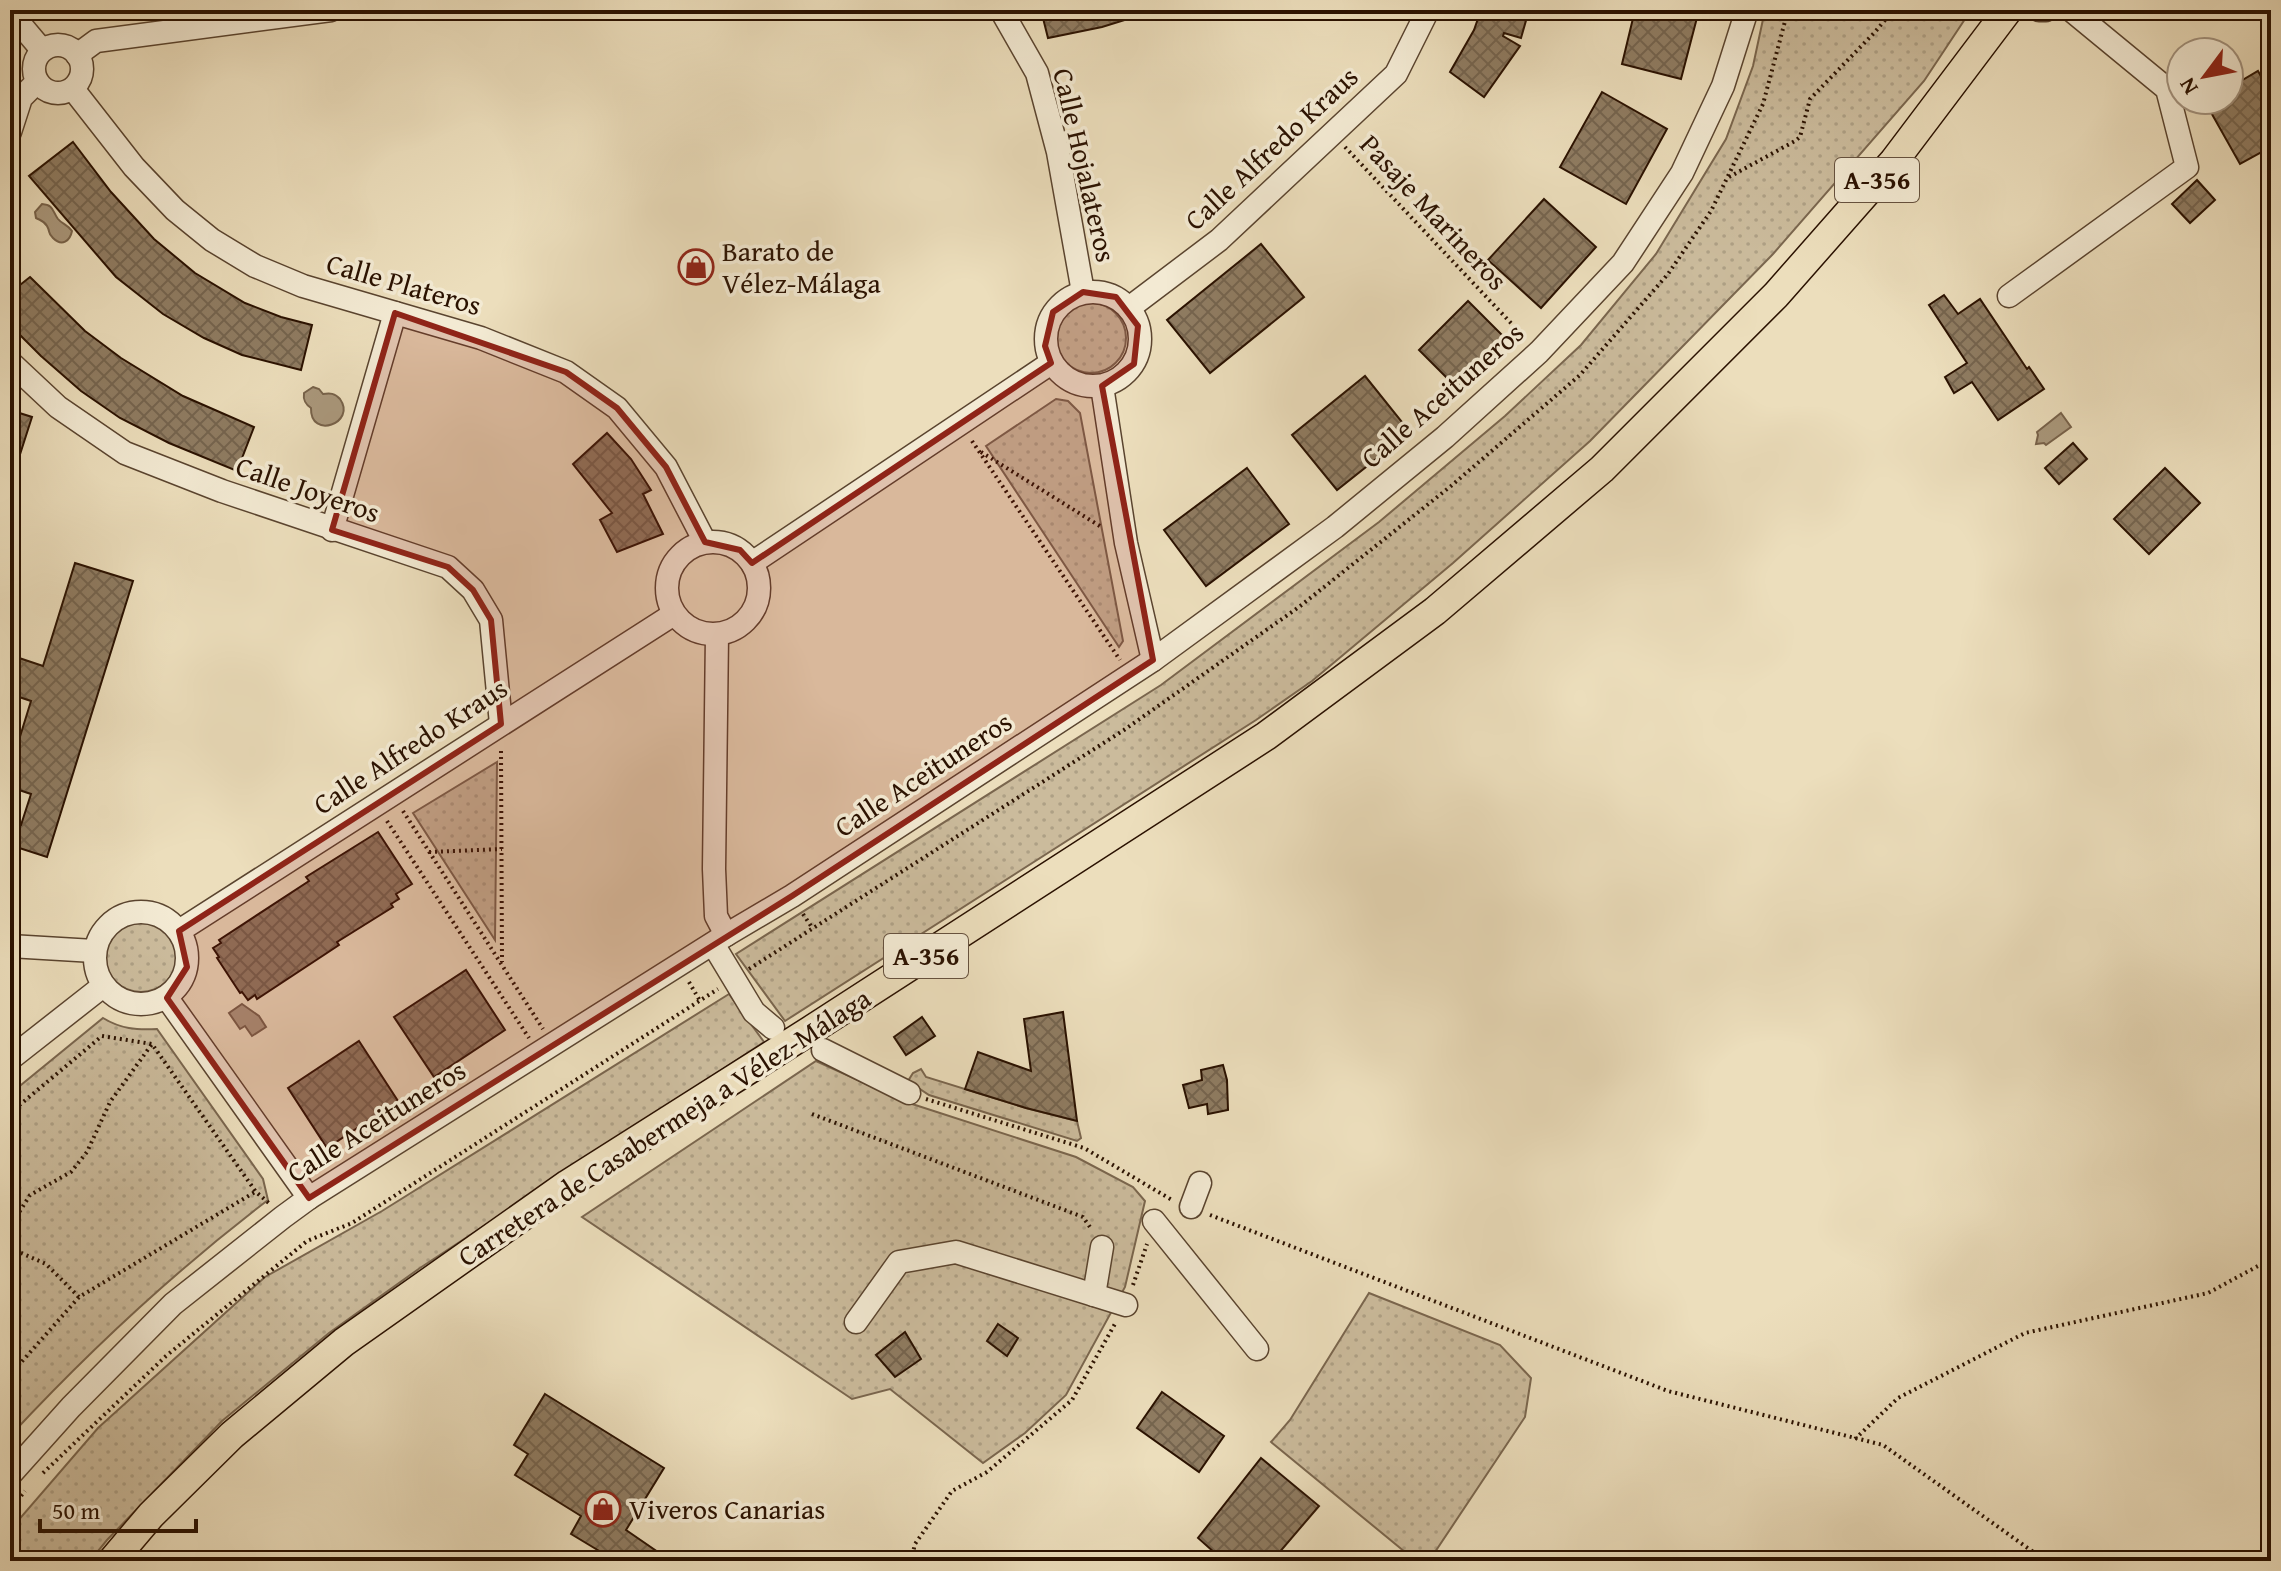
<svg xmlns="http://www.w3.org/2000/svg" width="2281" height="1571" viewBox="0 0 2281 1571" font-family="'Gentium Book Plus',serif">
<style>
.green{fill:url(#green-dots);stroke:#7a664e;stroke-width:2}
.water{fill:#aa987c;stroke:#77624a;stroke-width:2}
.building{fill:url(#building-cross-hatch);stroke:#2a1100;stroke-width:2}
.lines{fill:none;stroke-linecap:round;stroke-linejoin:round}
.minor-casing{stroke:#5a442f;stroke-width:25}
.major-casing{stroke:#2a1100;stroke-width:31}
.path{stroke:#2a1100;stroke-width:4;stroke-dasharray:2 4;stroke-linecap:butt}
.minor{stroke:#f3ead3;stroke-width:22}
.major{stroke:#ecdebc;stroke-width:28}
.marked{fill:#8f2418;fill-opacity:0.2;stroke:#8f2418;stroke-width:6;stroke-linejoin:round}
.labels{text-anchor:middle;stroke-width:7;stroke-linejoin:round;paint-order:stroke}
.shield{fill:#f3ead3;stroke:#66523f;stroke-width:2}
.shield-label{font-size:26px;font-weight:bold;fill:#2a1100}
.street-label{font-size:28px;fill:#2a1100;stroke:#f3ead3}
.poi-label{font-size:28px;fill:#2a1100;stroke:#f3ead3;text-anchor:start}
</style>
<defs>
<pattern id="green-dots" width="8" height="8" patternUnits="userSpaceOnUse" patternTransform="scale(2)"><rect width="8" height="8" fill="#cbbb9c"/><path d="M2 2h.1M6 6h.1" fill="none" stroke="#aea085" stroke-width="1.8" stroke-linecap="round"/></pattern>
<pattern id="building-cross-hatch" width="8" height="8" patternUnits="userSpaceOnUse" patternTransform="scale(2)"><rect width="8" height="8" fill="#8f7c62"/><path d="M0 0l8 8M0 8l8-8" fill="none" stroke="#75644e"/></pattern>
</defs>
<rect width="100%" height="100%" fill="#ecdebc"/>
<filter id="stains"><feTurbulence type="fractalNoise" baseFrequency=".0025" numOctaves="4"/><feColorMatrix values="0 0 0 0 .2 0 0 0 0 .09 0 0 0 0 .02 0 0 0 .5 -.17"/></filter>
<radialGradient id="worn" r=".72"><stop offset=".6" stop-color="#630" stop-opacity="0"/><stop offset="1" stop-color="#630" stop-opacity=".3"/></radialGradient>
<!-- green -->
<g class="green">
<path d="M1765,10H1971L1924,81L1773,254L1590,441L1453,563L1312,681L1256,720L785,1021L736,954L1161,685L1379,522L1505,416L1581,345L1656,254L1726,139L1753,66Z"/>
<circle cx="1091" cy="338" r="35"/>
<path d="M1056,399L1068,401L1080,413L1123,641L1119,647L986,446Z"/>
<path d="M497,762L495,940L413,813Z"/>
<circle cx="141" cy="956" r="36"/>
<path d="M729,994L764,1042L420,1268L329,1333L222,1421L107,1540L90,1561H10V1530L98,1428L265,1277L382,1211Z"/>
<path d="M103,1018C121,1029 136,1030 157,1029L263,1179L268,1200C175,1271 90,1350 10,1436V1094Z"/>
<path d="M816,1061L906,1102L1076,1157L1133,1187L1145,1201L1125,1287L1066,1395L1025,1433L983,1463L890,1389L852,1399L582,1217Z"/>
<path d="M921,1069L926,1077L1026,1108L1077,1121L1081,1138L1077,1141L929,1095L908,1081L913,1073Z"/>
<path d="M1369,1293L1500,1345L1531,1378L1525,1417L1429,1561H1416L1271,1442L1290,1420Z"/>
</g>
<!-- water -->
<g class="water">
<path d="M42,204C54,205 52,211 58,219C62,224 68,225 72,231C70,241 62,247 53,238C47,232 51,233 47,226C44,221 42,221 36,218L35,212Z"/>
<path d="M313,387L319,389L323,394C330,393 335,393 340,399C357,423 310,440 311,408C305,404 303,400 304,393Z"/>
<path d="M2061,413L2071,427L2046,445L2044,443L2036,444L2038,435L2037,432Z"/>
<path d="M242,1004L259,1016L266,1027L252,1036L245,1026L240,1029L229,1013Z"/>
</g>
<!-- building -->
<g class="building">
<path d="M1041,10H1144V14L1102,27L1048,38Z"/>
<path d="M1481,10H1529L1521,38L1504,33L1503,36L1520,46L1484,97L1450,72L1474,30Z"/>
<path d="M1635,10H1699L1681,79L1622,64Z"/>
<path d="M2258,71L2271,94V147L2240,164L2204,100H2229V88Z"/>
<path d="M1602,92L1667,129L1626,204L1560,167Z"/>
<path d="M73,142L111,192L154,239L195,273L245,303L281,317L312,325L301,370L242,355L204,338L163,314L116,277L29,176Z"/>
<path d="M2197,180L2215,200L2190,223L2172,204Z"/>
<path d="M1544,199L1596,247L1541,308L1488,260Z"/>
<path d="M1261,244L1304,297L1210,373L1167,320Z"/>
<path d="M30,277L85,331L121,358L183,396L254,427L237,471L169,443L120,418L81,391L41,356L10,325V293Z"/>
<path d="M1944,295L1958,314L1980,299L2027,369L2029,367L2044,389L1998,420L1972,382L1954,393L1945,377L1967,363L1929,305Z"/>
<path d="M1468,301L1506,339L1457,388L1419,350Z"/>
<path d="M1365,376L1410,432L1337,490L1292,435Z"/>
<path d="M10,410L32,417L14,473L10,472Z"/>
<path d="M607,433L631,459L651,490L643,494L663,534L617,552L600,520L612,513L573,464Z"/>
<path d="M2073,443L2087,459L2059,484L2045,468Z"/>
<path d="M1247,468L1289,524L1206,586L1164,530Z"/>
<path d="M2165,468L2200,503L2149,554L2114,519Z"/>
<path d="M75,563L133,581L47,857L10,845V821L21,825L31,794L10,787V769L31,701L10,694V655L43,666Z"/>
<path d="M378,832L412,884L396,894L399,899L391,904L393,907L337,942L339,945L257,999L255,995L248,1000L242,992L240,993L217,958L219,957L213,948L221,943L219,940L309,881L306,877Z"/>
<path d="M466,970L505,1030L434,1077L394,1017Z"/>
<path d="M1063,1012L1077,1121L1026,1108L965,1089L978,1052L1031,1071L1024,1019Z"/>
<path d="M922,1017L935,1036L906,1055L894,1037Z"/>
<path d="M359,1041L398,1101L327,1148L288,1088Z"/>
<path d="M1223,1065L1227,1080L1228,1110L1208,1114L1207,1104L1189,1108L1183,1085L1202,1080L1201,1070Z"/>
<path d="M998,1324L1018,1338L1007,1356L987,1341Z"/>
<path d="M905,1332L921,1359L895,1377L876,1355Z"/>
<path d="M1162,1392L1224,1436L1199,1472L1137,1428Z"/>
<path d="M545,1394L664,1468L626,1530L671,1561H616L571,1534L581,1516L515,1475L528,1454L514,1445Z"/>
<path d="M1261,1458L1319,1506L1272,1561H1224L1198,1538Z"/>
</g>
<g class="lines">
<defs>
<g id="minor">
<path d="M1001,10L1037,73L1058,152L1083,292"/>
<path d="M2039,10H2046"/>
<path d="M10,12L42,50"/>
<circle cx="58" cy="69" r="24"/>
<path d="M77,55L96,41L331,10"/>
<path d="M73,89L134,167L175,210L212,240L255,266L303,286L481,338L566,372L617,408L666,467L705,542"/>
<path d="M10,132L21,98L37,82"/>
<circle cx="1093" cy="339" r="47"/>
<path d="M2009,296L2187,167L2167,89L2071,10"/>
<path d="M1129,308L1219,240L1396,74L1428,10"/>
<path d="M10,362L58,407L125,453L222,491L448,567L473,590L491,620L501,724"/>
<path d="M1102,386L1126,543L1153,660"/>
<path d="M332,530L395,313"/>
<circle cx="713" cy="588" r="46"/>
<path d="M752,563L1051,363"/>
<path d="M717,635L714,869L716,916L726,935"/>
<circle cx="141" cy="958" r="46"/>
<path d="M179,931L674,614"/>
<path d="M713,944L754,1012L773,1028"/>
<path d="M10,946L94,951"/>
<path d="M167,998L309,1198"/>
<path d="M823,1050L909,1093"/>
<path d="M10,1059L103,986"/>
<path d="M1191,1207L1200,1183"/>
<path d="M1154,1221L1257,1349"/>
<path d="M1094,1295L1102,1247"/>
<path d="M856,1322L899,1262L956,1252L1126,1305"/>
<path d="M10,1475L71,1407L173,1304L283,1217L309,1198L726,935L792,896L1153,660L1335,527L1445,437L1539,352L1623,263L1682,173L1723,86L1747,10"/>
</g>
<path id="major" d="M112,1561L151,1515L232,1435L344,1342L568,1184L811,1030L1266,736L1435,611L1602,469L1776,295L1894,161L2008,10"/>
</defs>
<!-- minor casing -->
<use href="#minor" class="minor-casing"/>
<!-- major casing -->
<use href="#major" class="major-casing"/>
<!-- path -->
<g class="path">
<path d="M1345,147L1526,339"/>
<path d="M1729,177L1795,141L1800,137L1810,99L1875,32L1890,14L1891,10"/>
<path d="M972,441L1120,660"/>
<path d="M981,452L1103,528"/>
<path d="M501,751L502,962"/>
<path d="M403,811L543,1029"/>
<path d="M387,821L529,1038"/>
<path d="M429,852L502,849"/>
<path d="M803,914L813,929"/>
<path d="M749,969L1124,730L1299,607L1451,486L1580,375L1668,274L1711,211L1763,104L1788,10"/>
<path d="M689,982L700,1001"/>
<path d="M926,1099L1084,1148L1172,1200"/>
<path d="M10,1113L102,1036L152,1044L256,1192L270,1204"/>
<path d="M812,1114L1083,1217L1092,1230"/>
<path d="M1210,1215L1668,1391L1883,1445L2046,1561"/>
<path d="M10,1246L15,1219L30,1195L71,1172L87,1152L110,1102L152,1044"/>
<path d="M10,1248L46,1264L79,1297"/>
<path d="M1133,1285L1147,1244"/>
<path d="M10,1375L79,1297L255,1192"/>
<path d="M1855,1439L1898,1398L2025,1333L2208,1293L2271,1259"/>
<path d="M43,1473L166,1356L307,1241L352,1223L718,989"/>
<path d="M10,1510L25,1491"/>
<path d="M911,1561L915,1544L952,1491L987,1472L1072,1400L1116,1322"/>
</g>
<!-- minor -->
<use href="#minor" class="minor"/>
<!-- major -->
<use href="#major" class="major"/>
</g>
<!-- marked area -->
<path class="marked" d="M1083,292L1116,297L1138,326L1134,364L1102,386L1153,660L792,896L309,1198L167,998L187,967L179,931L501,724L491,620L473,590L448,567L332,530L395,313L566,372L617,408L666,467L705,542L740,550L752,563L1051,363L1045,346L1053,312Z"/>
<!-- icons -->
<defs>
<symbol id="shop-ring" viewBox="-11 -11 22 22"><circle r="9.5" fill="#f3ead3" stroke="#8f2418" stroke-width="1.5"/><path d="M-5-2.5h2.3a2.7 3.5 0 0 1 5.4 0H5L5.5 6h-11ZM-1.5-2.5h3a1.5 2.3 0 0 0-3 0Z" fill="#8f2418"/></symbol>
</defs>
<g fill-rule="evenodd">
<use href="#shop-ring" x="676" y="247" width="40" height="40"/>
<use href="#shop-ring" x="583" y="1489" width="40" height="40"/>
</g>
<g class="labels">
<!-- shield labels -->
<g class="shield">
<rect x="1835" y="158" width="84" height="44" rx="6"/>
<rect x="884" y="934" width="84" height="44" rx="6"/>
</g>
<g class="shield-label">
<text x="1877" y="189">A-356</text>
<text x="926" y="965">A-356</text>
</g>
<!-- street labels -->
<g class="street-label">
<text transform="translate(1271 148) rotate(-43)" y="10">Calle Alfredo Kraus</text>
<text transform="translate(1085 165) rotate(77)" y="10">Calle Hojalateros</text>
<text transform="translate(1434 212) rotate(47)" y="10">Pasaje Marineros</text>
<text transform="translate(404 284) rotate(16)" y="10">Calle Plateros</text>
<text transform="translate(1442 395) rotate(-41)" y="10">Calle Aceituneros</text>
<text transform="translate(308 489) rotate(19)" y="10">Calle Joyeros</text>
<text transform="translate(410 746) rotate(-33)" y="10">Calle Alfredo Kraus</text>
<text transform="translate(923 774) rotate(-33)" y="10">Calle Aceituneros</text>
<text transform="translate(376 1121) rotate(-32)" y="10">Calle Aceituneros</text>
<text transform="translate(664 1127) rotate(-33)" y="10">Carretera de Casabermeja a Vélez-Málaga</text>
</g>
<!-- poi labels -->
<g class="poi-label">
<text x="722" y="261">Barato de<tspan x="722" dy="32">Vélez-Málaga</tspan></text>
<text x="629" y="1519">Viveros Canarias</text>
</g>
</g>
<!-- margin -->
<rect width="2281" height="1571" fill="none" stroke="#ecdebc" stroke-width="40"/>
<rect x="12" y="12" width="2257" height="1547" fill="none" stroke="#2a1100" stroke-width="4"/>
<rect x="20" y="20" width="2241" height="1531" fill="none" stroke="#2a1100" stroke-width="2"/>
<!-- north arrow -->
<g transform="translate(2205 76) rotate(238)"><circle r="38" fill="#f3ead3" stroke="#a3937f" stroke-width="2"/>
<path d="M0-6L14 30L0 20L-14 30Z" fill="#8f2418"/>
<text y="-12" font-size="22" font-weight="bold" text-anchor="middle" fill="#2a1100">N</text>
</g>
<!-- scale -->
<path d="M40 1519v12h156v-12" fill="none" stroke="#2a1100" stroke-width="4"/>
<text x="52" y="1519" font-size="24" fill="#2a1100" stroke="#f3ead3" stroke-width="6" paint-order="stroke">50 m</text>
<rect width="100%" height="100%" filter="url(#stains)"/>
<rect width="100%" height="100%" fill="url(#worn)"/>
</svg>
